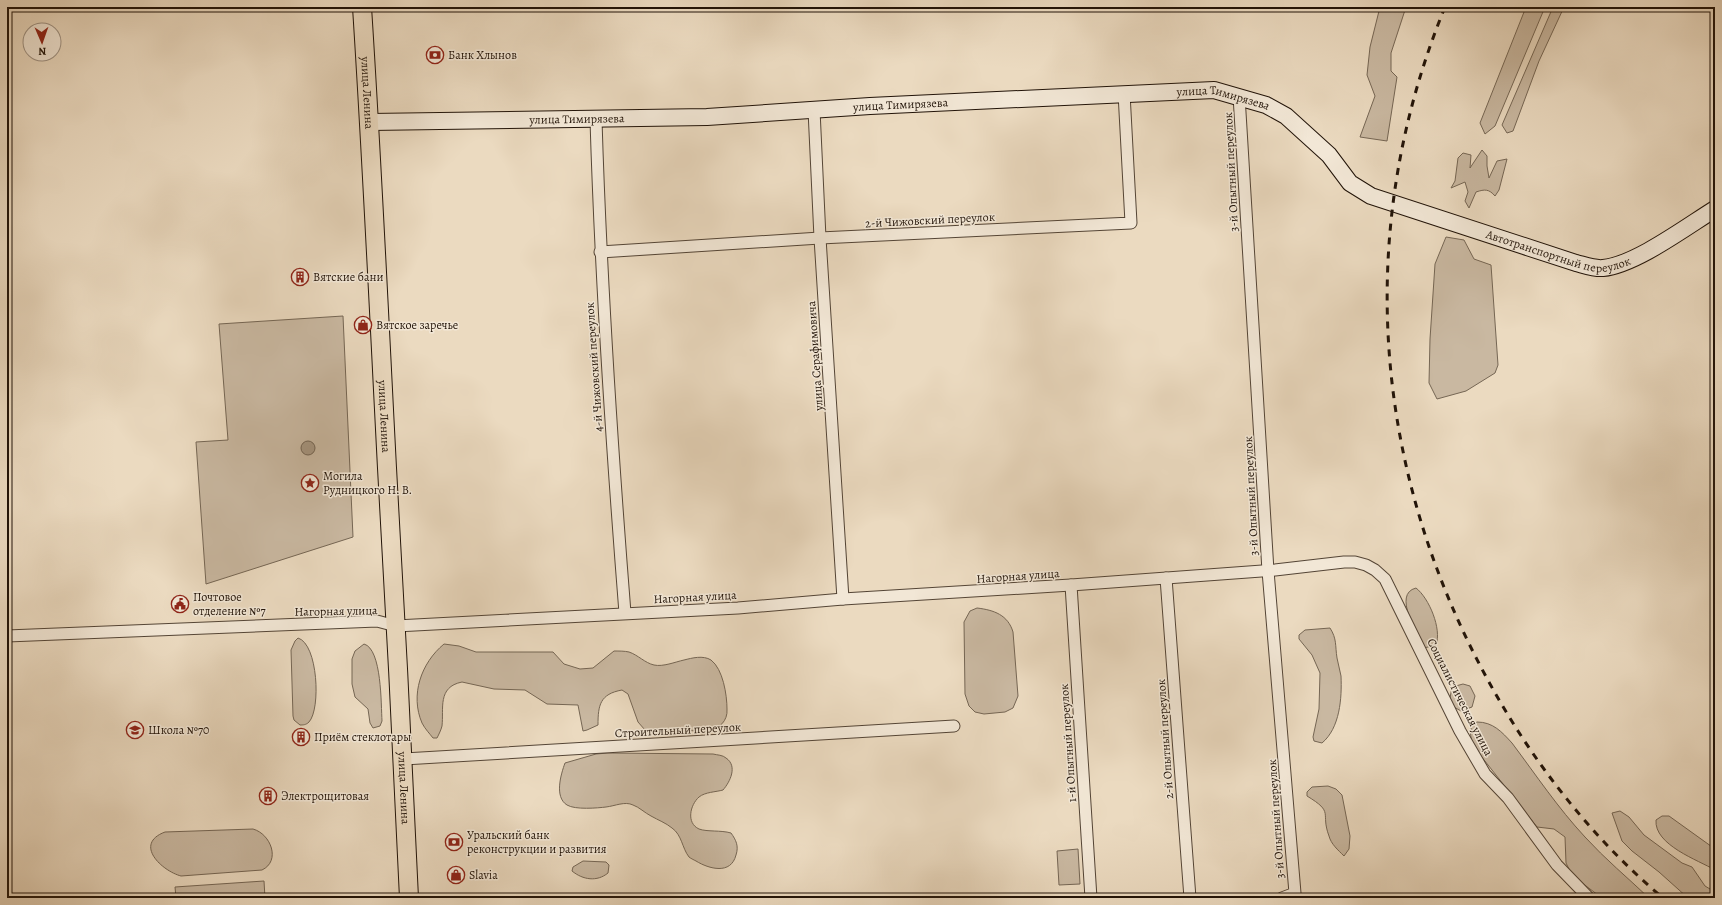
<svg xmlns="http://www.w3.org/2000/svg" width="1722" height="905" viewBox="0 0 1722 905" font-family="Alegreya,serif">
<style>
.green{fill:#c9b8a1;stroke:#756654}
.water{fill:#a69681;stroke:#716251}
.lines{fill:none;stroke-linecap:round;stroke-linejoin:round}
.street-casing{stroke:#544536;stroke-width:13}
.secondary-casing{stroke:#211308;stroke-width:18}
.primary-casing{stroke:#211308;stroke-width:20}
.street{stroke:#f2e7d6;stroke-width:11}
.secondary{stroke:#f2e7d6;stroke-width:16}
.primary{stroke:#ebdac0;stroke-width:18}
.rail{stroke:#211308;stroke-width:3;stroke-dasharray:7 7;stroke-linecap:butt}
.labels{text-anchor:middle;stroke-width:3;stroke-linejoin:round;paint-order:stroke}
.poi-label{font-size:12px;fill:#211308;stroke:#f2e7d6;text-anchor:start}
.street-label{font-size:12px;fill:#211308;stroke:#f2e7d6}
</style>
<rect width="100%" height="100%" fill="#ebdac0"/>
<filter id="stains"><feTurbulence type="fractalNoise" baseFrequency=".005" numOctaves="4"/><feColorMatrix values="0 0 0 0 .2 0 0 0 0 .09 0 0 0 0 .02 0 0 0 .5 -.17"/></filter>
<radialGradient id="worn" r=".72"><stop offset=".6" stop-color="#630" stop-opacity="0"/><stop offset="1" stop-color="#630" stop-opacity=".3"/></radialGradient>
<!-- green -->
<g class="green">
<path d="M1380,7H1406L1391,53V71L1397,77L1387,141L1360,137L1375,96L1367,75L1370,47Z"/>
<path d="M1526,7H1545L1495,126L1485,134L1480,123Z"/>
<path d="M1553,7H1564L1539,61L1513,131L1507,133L1502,125Z"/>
<path d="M1482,150L1487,156V166L1489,178L1497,161L1507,159L1499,190L1495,196C1489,189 1485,189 1476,192L1469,208L1465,201L1468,192L1465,182L1451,188L1455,181L1458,158L1463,153L1471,155L1470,168Z"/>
<path d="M1446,237L1464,240L1474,259L1491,265L1498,365L1495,373L1466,391L1437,399L1429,383L1430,339L1435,264Z"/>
<path d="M343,316L353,537L206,584L196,442L228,440L219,324Z"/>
<path d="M1416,588C1429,598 1442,629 1436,645L1424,648C1418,634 1392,594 1416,588Z"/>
<path d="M977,608C994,610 1008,615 1013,632L1018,696L1013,708L1005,712L984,714L975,712L969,706L965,694L964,622L970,611Z"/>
<path d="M1330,628C1337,639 1335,645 1337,658C1338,664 1340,670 1341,676C1342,698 1340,728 1322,743L1314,741L1313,737L1319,709L1320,673L1312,655L1299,639V635L1305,630Z"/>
<path d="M298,638C318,644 321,709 309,722C306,725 303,725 300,725L294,720L293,716L291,650L295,641Z"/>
<path d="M364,644C382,649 381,705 382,721L380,726L373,728L370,723L368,709L355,697L352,684V659L355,651Z"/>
<path d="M444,644L459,646L476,652H553L564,664L580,669L593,668L614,651C619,651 625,651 629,652C638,655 645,663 654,665C663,667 675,662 684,660C692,658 703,655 711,660C723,669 727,695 727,709C728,721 719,729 708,731L645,730L638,722L628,694L622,690C600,694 598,705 598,725L587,730L583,731L578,705L547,704L525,690L494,689L462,682C437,687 444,709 442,726C441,730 439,734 437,738H433C430,734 425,729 422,723C410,695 421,663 444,644Z"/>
<path d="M1463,684L1470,686L1475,696L1472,707L1461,711L1454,707L1450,698L1452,687Z"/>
<path d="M1477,722C1493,722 1502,732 1512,743C1536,775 1558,808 1585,837C1605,859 1628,878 1649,898H1602L1578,880L1569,869L1566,863L1565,837L1554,829L1537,827L1477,751C1471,742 1469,735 1472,725Z"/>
<path d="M608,753L713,754C717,755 723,755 726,758C738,766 730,782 723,790C716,792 705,792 699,797C690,805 686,823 699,829C707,832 721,830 731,833C736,840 739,846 736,855C731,875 709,869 696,861C694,860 690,858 689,857C682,848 682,835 672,828C666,823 658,820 651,816C645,813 639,807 633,805C625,801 615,806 606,807C598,808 575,810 567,805C554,797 561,774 565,763L596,754Z"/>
<path d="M1328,786L1336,789L1342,795L1350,836L1349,849L1344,856C1338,850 1331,844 1329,836C1320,812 1335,813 1307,796V792L1312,787Z"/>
<path d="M1620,811L1629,817L1644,835L1682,863L1692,867L1705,886L1715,892V898H1688L1659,872L1632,851L1622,841L1612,813Z"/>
<path d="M1662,816H1669L1715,849V870C1698,860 1654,845 1656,820Z"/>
<path d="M253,829C271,834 281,861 262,870L181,876C162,871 133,844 165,832Z"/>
<path d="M1078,849L1080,884L1059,885L1057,851Z"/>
<path d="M583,861L606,862L609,865L608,873C597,882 583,880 572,871L573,867Z"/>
<path d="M264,881L265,898H176L175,887Z"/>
</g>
<!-- water -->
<circle class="water" cx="308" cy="448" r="7"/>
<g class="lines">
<defs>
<g id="street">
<path d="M1239,96L1268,571L1295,893L1282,898"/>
<path d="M814,110L820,238L843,599"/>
<path d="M596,120C601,285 612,449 625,613"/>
<path d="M600,252L820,238L1131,223L1124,93"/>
<path d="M1166,578L1190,898"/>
<path d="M1071,585L1091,898"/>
<path d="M7,636L377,621L396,626L738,608L843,599L1071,585L1275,570L1344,562H1355L1366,565L1375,570L1385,579L1460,731L1485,774L1508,798L1557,865L1589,898"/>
<path d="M404,759L954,726"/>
</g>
<g id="secondary">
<path id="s1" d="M370,122L707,117L870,106L1214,90L1266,105L1286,116L1329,155L1350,183L1371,196L1576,263C1584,265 1595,269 1603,268C1635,265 1686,227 1715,209"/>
</g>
<g id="primary">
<path id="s2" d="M362,7C372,161 379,314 387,468C395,611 403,755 409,898"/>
</g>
</defs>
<!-- street casing -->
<use href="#street" class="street-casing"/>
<!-- secondary casing -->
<use href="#secondary" class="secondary-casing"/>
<!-- primary casing -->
<use href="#primary" class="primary-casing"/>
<!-- street -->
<use href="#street" class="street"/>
<!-- secondary -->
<use href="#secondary" class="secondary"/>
<!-- primary -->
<use href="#primary" class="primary"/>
<!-- rail -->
<path class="rail" d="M1445,7C1345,251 1378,511 1518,731C1557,792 1607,851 1663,898"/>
</g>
<!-- icons -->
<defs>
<symbol id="bank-ring" viewBox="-11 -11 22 22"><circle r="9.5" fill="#f2e7d6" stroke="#8f2418" stroke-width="1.5"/><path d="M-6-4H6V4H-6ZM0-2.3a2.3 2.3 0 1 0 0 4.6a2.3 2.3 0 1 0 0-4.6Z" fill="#8f2418"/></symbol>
<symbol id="building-ring" viewBox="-11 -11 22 22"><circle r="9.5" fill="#f2e7d6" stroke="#8f2418" stroke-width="1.5"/><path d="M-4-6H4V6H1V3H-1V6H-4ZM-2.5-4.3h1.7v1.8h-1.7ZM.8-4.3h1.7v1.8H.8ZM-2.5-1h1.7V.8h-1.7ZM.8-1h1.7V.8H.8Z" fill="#8f2418"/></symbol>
<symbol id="shop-ring" viewBox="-11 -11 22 22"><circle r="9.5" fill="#f2e7d6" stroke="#8f2418" stroke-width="1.5"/><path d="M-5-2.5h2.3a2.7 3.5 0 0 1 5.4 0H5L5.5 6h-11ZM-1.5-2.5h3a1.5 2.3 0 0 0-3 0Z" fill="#8f2418"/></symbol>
<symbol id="sight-ring" viewBox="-11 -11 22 22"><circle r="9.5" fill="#f2e7d6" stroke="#8f2418" stroke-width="1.5"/><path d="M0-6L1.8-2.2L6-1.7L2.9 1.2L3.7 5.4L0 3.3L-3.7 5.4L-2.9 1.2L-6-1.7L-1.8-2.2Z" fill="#8f2418"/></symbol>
<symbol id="civic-ring" viewBox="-11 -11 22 22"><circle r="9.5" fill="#f2e7d6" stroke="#8f2418" stroke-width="1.5"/><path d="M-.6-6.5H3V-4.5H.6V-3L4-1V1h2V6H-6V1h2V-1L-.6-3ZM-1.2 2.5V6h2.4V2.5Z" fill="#8f2418"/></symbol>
<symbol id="school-ring" viewBox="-11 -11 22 22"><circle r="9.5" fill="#f2e7d6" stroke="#8f2418" stroke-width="1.5"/><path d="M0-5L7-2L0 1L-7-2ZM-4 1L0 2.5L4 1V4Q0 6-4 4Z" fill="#8f2418"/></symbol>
</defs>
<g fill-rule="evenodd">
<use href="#bank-ring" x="425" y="45" width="20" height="20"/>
<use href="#building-ring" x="290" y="267" width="20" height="20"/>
<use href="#shop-ring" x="353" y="315" width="20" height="20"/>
<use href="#sight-ring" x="300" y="473" width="20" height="20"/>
<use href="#civic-ring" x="170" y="594" width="20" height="20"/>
<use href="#school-ring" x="125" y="720" width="20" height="20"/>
<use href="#building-ring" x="291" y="727" width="20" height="20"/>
<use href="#building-ring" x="258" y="786" width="20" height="20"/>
<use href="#bank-ring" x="444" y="832" width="20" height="20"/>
<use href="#shop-ring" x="446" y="865" width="20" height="20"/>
</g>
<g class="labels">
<!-- poi labels -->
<g class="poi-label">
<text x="448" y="59">Банк Хлынов</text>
<text x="313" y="281">Вятские бани</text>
<text x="376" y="329">Вятское заречье</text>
<text x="323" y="480">Могила<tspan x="323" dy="14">Рудницкого Н. В.</tspan></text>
<text x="193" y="601">Почтовое<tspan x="193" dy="14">отделение №7</tspan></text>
<text x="148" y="734">Школа №70</text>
<text x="314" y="741">Приём стеклотары</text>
<text x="281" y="800">Электрощитовая</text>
<text x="467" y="839">Уральский банк<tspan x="467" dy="14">реконструкции и развития</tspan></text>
<text x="469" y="879">Slavia</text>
</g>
<!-- street labels -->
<g class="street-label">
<text dy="4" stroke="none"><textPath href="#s2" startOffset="86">улица Ленина</textPath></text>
<text dy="4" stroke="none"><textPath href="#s1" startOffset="855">улица Тимирязева</textPath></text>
<text dy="4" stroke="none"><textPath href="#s1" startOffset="531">улица Тимирязева</textPath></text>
<text dy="4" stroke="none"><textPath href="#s1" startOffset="207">улица Тимирязева</textPath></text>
<text transform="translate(1231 172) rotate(-93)" y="4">3-й Опытный переулок</text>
<text transform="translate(930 220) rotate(-3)" y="4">2-й Чижовский переулок</text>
<text dy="4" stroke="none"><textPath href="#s1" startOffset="1236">Автотранспортный переулок</textPath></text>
<text transform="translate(815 356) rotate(-94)" y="4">улица Серафимовича</text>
<text transform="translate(594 367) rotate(-94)" y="4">4-й Чижовский переулок</text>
<text dy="4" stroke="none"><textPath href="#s2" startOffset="410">улица Ленина</textPath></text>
<text transform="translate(1251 496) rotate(-93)" y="4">3-й Опытный переулок</text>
<text transform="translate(1018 576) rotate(-4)" y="4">Нагорная улица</text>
<text transform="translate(695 597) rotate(-3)" y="4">Нагорная улица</text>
<text transform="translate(336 611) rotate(-1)" y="4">Нагорная улица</text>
<text transform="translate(1460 697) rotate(63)" y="4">Социалистическая улица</text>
<text transform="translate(678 730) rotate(-3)" y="4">Строительный переулок</text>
<text transform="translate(1165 739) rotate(-94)" y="4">2-й Опытный переулок</text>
<text transform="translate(1068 743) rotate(-94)" y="4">1-й Опытный переулок</text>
<text dy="4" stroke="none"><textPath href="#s2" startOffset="782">улица Ленина</textPath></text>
<text transform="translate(1276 819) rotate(-94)" y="4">3-й Опытный переулок</text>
</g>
</g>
<!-- margin -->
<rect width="1722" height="905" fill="none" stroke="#ebdac0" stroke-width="24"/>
<rect x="8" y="8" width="1706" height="889" fill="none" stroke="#211308" stroke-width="2"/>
<rect x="12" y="12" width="1698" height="881" fill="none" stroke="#211308"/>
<!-- north arrow -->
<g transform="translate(42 42) rotate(178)"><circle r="19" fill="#f2e7d6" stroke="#9e9284"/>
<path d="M0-3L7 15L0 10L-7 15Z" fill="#8f2418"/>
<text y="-6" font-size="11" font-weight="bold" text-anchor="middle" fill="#211308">N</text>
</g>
<rect width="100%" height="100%" filter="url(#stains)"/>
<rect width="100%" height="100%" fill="url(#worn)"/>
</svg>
